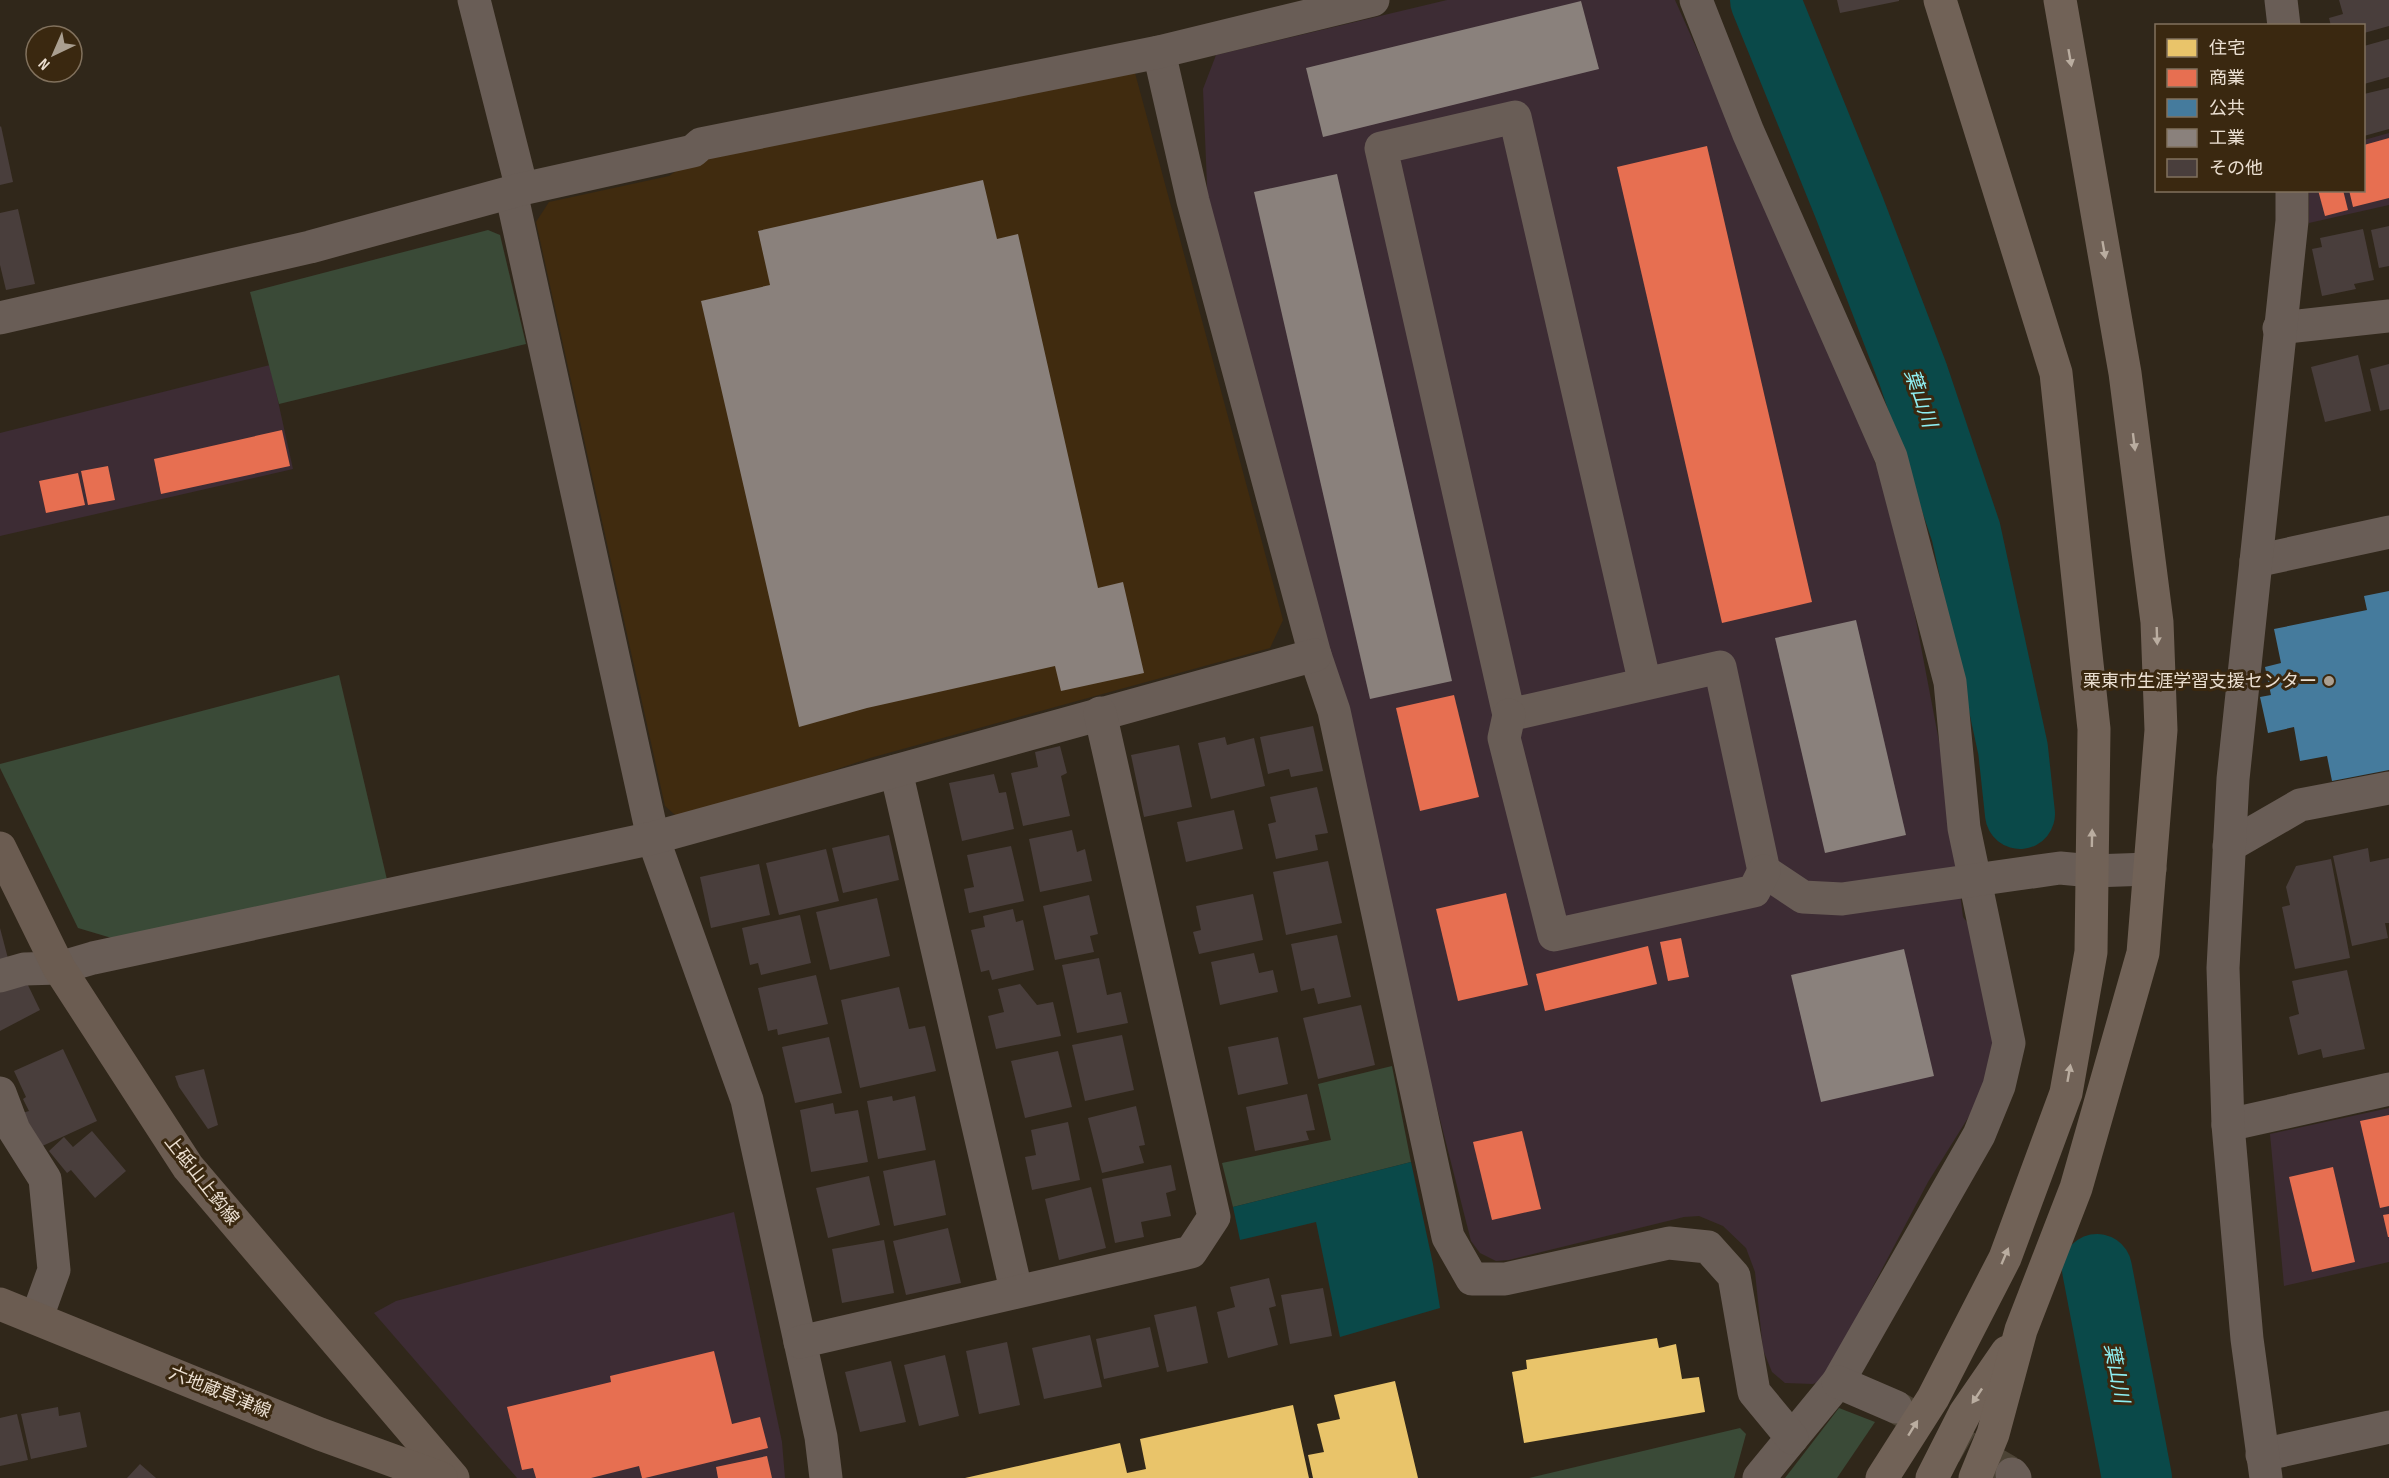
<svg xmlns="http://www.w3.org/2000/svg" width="2389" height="1478" viewBox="0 0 2389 1478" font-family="'Sofia Sans Condensed','Noto Sans JP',sans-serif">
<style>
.commercial{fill:#3d2c34}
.built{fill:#402b0f}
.green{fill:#3a4a37}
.water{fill:#0a4949}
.homes{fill:#e9c46a}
.shops{fill:#e76f51}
.public{fill:#457b9d}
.industry{fill:#8a817c}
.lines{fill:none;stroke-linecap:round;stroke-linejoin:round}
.river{stroke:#0a4949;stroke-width:70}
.building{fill:#493e3c}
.minor-tunnel{stroke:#4c4335;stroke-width:33;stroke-dasharray:33 16;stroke-linecap:butt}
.minor{stroke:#695d56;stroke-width:33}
.major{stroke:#6b5c51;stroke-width:33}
.highway{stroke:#716257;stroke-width:33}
.oneway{fill:#baada0}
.poi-dot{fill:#aa9f91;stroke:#3a2810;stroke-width:2}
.labels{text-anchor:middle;stroke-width:6;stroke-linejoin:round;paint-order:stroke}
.poi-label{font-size:18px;fill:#ebdfd1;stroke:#3a2810;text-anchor:end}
.street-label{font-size:18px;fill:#ebdfd1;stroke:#3a2810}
.water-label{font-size:20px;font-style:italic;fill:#8eeff2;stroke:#3a2810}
</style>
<rect width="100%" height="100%" fill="#30271a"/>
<!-- commercial -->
<g class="commercial">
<path d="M1447,0H1675L1843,377L1879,473L1914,610L1946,778L1963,917L1971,927L1994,1046L1991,1081L1928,1182L1824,1379L1813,1384L1785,1383L1772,1372L1763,1350L1755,1272L1746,1248L1723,1226L1699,1216L1684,1217L1509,1260L1496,1261L1480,1253L1471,1241L1208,209L1203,89L1216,55Z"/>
<path d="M2389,133V205L2309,223V191L2364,190V140Z"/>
<path d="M270,365L293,469L0,536V433Z"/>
<path d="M2389,1108V1262L2284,1286L2270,1134Z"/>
<path d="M734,1212L782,1442L785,1478H517L374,1313L396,1301Z"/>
</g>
<!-- built -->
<path class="built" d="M1135,73L1283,620L1270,648L870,758L682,821L665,806L536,222L549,202L669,176L699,155Z"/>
<!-- green -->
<g class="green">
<path d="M488,230L500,235L526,344L279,404L250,292Z"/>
<path d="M339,675L388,884L115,939L78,928L0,768V764Z"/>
<path d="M1392,1066L1411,1162L1233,1207L1222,1163L1331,1140L1318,1084Z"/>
<path d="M1839,1408L1875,1422L1837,1478H1785Z"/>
<path d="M1740,1428L1746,1434L1734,1478H1529Z"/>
</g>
<!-- water -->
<path class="water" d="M1411,1162L1433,1264L1440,1308L1340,1337L1316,1222L1240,1240L1233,1207Z"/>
<!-- homes -->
<g class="homes">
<path d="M1657,1338L1659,1348L1676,1344L1682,1379L1699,1377L1705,1412L1524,1443L1512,1372L1527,1369L1526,1360Z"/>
<path d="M1395,1381L1418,1478H1313L1308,1455L1324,1452L1317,1424L1340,1419L1334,1395Z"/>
<path d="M1293,1405L1309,1478H965L1120,1443L1127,1473L1146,1469L1140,1439Z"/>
</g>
<!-- shops -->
<g class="shops">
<path d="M2389,138V198L2353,207L2349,190H2364V145Z"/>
<path d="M1707,146L1812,602L1722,623L1617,167Z"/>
<path d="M2318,190H2343L2348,210L2325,216Z"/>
<path d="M282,430L290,466L161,494L154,459Z"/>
<path d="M108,466L115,500L88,505L81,471Z"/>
<path d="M78,473L85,505L46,513L39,481Z"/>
<path d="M1454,695L1479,797L1420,811L1396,708Z"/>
<path d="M1506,893L1528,985L1458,1001L1436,909Z"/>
<path d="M1681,938L1689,977L1668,981L1660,942Z"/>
<path d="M1648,946L1657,984L1545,1011L1536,974Z"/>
<path d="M2389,1115V1206L2380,1208L2360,1121Z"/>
<path d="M1522,1131L1541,1209L1492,1220L1473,1142Z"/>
<path d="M2333,1167L2355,1262L2312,1272L2289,1177Z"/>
<path d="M2389,1214V1237H2388L2383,1215Z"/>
<path d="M714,1351L732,1424L760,1417L768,1448L645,1478H642L639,1466L591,1478H536L533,1468L522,1470L507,1407L611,1382L610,1376Z"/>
<path d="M767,1456L772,1478H718L716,1467Z"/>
</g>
<!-- public -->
<path class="public" d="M2389,591V770L2332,781L2327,756L2300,761L2294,727L2268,733L2260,697L2271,695L2265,667L2281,663L2274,629L2367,610L2364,596Z"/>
<!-- industry -->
<g class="industry">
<path d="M1581,1L1599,69L1323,137L1306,68Z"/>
<path d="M1337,174L1452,681L1370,699L1254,192Z"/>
<path d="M983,180L997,239L1018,234L1098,588L1123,582L1144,673L1061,691L1055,666L867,708L799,727L701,301L770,285L758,231Z"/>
<path d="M1856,620L1906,835L1825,853L1775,638Z"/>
<path d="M1904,949L1934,1076L1821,1102L1791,975Z"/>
</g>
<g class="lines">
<!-- river -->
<g class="river">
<path d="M1765,0L1849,207L1913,374L1966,532L2013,749L2020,814"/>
<path d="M2097,1269L2137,1478"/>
</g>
</g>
<!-- building -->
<g class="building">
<path d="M1837,0H1899V1L1840,13Z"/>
<path d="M2339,0H2389V26L2364,33V26H2331L2329,18L2343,14Z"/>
<path d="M2389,39V77L2364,84V46Z"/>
<path d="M2389,88V129L2364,136V94Z"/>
<path d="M1,126L13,182L0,185V127Z"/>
<path d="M18,209L35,284L6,290L0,265V213Z"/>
<path d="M2389,226V266L2379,268L2371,230Z"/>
<path d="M2363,229L2374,280L2354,284L2356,289L2322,296L2312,249L2322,247L2320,238Z"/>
<path d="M2358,355L2371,411L2325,422L2311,367Z"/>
<path d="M2389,364V409L2380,411L2370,369Z"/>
<path d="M1313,726L1323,771L1291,777L1289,769L1268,774L1260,737Z"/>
<path d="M1225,737L1227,745L1254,738L1265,786L1211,799L1198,743Z"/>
<path d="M1179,745L1192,807L1144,817L1131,755Z"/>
<path d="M1060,746L1067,773L1061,776L1070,816L1023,826L1011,773L1038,767L1035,752Z"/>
<path d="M994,774L999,793L1006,792L1014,829L962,841L949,783Z"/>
<path d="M1317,787L1328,833L1315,835L1318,850L1276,859L1268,824L1276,822L1270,797Z"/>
<path d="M1234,810L1243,849L1186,862L1177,822Z"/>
<path d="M1072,830L1077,852L1085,849L1092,881L1040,892L1029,839Z"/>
<path d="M889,835L899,880L843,893L832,848Z"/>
<path d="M1011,846L1024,901L969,913L964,889L974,887L967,855Z"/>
<path d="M2368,848L2370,862L2389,858V923H2385L2388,938L2352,946L2333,856Z"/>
<path d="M826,849L839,901L779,915L766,863Z"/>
<path d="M2331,859L2350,958L2295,969L2282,907L2290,905L2286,887L2296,866Z"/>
<path d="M1328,861L1342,923L1286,935L1273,872Z"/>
<path d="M759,864L770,915L711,928L700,877Z"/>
<path d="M1253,894L1263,940L1199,954L1193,932L1201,930L1196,906Z"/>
<path d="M1089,895L1098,934L1090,936L1094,952L1055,960L1043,906Z"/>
<path d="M877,898L890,956L830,970L816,912Z"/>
<path d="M1013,909L1016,922L1023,920L1034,970L992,980L989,970L981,972L971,930L985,927L983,916Z"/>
<path d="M800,915L811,963L761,975L758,963L750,965L742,928Z"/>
<path d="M0,928L10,966L0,969Z"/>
<path d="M1337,935L1351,997L1318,1004L1314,988L1301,991L1291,944Z"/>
<path d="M1254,953L1259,973L1273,970L1278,992L1220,1005L1211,962Z"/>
<path d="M1099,958L1107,995L1121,992L1128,1023L1077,1033L1062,965Z"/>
<path d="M2347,970L2365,1049L2323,1058L2321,1049L2298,1055L2289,1017L2299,1014L2292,981Z"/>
<path d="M816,975L828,1024L778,1035L777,1029L768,1031L758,988Z"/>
<path d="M26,981L40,1010L0,1031V992Z"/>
<path d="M1020,984L1037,1005L1053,1002L1061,1036L996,1049L988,1016L1004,1012L998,989Z"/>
<path d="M899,987L909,1029L925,1026L936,1071L860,1088L841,1000Z"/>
<path d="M1361,1005L1375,1065L1318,1079L1303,1018Z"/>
<path d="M1122,1035L1134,1090L1085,1101L1072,1045Z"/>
<path d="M829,1037L842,1093L795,1103L782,1047Z"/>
<path d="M1278,1037L1288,1084L1238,1095L1228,1047Z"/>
<path d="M63,1049L97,1121L38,1148L22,1113L29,1111L23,1099L26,1097L14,1071Z"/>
<path d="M1058,1051L1072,1107L1025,1118L1011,1061Z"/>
<path d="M204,1069L218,1125L208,1129L179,1087L175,1076Z"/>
<path d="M1307,1094L1315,1130L1306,1131L1309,1140L1255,1151L1246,1107Z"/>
<path d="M892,1096L893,1101L915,1096L926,1150L878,1159L867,1101Z"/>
<path d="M833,1103L835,1114L858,1110L868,1162L811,1172L800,1110Z"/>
<path d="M1136,1106L1145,1145L1139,1146L1144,1163L1102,1173L1088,1118Z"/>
<path d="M1068,1122L1080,1180L1032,1190L1025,1157L1036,1155L1031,1130Z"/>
<path d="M92,1131L126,1171L95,1198L71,1170L67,1173L49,1151L64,1137L73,1147Z"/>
<path d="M935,1160L946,1215L894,1226L883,1171Z"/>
<path d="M1171,1165L1176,1190L1166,1193L1171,1216L1141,1222L1144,1237L1115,1243L1102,1179Z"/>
<path d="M869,1176L880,1225L828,1238L816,1188Z"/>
<path d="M1091,1187L1106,1248L1059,1260L1045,1199Z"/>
<path d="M948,1228L961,1283L906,1295L893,1241Z"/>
<path d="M884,1240L894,1293L842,1303L832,1249Z"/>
<path d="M1269,1278L1276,1306L1269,1308L1278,1345L1228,1358L1217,1312L1235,1307L1230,1287Z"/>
<path d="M1323,1288L1332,1336L1290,1344L1281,1295Z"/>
<path d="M1196,1306L1208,1363L1167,1372L1154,1315Z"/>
<path d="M1150,1327L1159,1367L1104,1379L1096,1339Z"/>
<path d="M1090,1335L1102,1387L1044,1399L1032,1348Z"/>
<path d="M1007,1342L1020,1405L979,1414L966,1351Z"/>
<path d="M945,1355L959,1416L919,1426L904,1365Z"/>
<path d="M891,1361L906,1422L860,1432L845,1372Z"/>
<path d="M58,1407L59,1416L80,1412L87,1447L31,1459L21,1414Z"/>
<path d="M17,1414L28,1460L0,1466V1418Z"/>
<path d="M140,1464L156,1478H127Z"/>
</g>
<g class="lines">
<!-- minor-tunnel -->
<path class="minor-tunnel" d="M1896,1407L2009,1472"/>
<!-- minor -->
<g class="minor">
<path d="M474,0L522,189"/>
<path d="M1696,0L1748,132L1891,457L1950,682L1964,828L2009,1043L1999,1086L1979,1135L1838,1382L1759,1478"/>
<path d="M2281,0L2284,26"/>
<path d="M1159,52L1193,201L1315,655L1334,711L1448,1237L1472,1279H1505L1669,1243L1708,1247L1734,1276L1754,1392L1792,1438"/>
<path d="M511,192L653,838L747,1100L821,1437L826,1478"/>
<path d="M0,318L310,247L522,189L693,151L701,144L1159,52L1373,0"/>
<path d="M2279,328L2389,316"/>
<path d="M2256,561L2389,532"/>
<path d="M1645,684L1515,117L1381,148L1509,715L1720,667L1764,871L1803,897L1842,899L2060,868L2092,871L2150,869"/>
<path d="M1509,715L1504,738L1554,935L1754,891L1764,871"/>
<path d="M896,771L1016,1290"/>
<path d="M2229,846L2300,805L2389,788"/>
<path d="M0,976L24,969L59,968L93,958L653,838L1315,655"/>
<path d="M0,1093L14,1130L45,1179L54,1270L37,1317"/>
<path d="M2228,1125L2389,1089"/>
<path d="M800,1342L1191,1252L1214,1217L1100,713"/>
<path d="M1838,1382L1896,1407"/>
<path d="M2262,1455L2389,1427"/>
<path d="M2012,1474L2015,1478"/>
<path d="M2266,1478L2247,1339L2228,1125L2223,968L2233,779L2292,221V190"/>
</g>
<!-- major -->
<g class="major">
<path d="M0,848L59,968L188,1167L453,1478"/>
<path d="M0,1304L320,1434L441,1478"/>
</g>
<!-- highway -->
<g class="highway">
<path d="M1882,1478L1933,1398L2005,1258L2066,1093L2091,952L2094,729L2056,373L1940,0"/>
<path d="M1932,1478L1965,1413L2007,1352"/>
<path d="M1975,1478L1993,1434L2021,1330L2076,1188L2143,953L2161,730L2157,622L2125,373L2060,0"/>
</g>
</g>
<!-- one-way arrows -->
<defs><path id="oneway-solid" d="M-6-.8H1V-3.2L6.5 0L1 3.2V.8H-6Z" transform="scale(1.5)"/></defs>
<g class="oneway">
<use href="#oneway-solid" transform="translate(2070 58) rotate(80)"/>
<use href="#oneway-solid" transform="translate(2104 250) rotate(80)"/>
<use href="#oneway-solid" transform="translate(2134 442) rotate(83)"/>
<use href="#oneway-solid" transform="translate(2157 636) rotate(88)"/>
<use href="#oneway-solid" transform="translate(2092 838) rotate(-89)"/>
<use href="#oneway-solid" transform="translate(2069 1073) rotate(-80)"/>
<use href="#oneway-solid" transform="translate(2005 1256) rotate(-67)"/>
<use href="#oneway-solid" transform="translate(1977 1396) rotate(124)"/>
<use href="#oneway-solid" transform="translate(1913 1428) rotate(-58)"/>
</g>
<!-- markers -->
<circle class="poi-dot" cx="2329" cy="681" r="6"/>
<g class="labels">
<!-- poi labels -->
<g class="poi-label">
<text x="2317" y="687">栗東市生涯学習支援センター</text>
</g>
<!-- street labels -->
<g class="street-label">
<text transform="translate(202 1180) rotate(52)" y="6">上砥山上鈎線</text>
<text transform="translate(220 1392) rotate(22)" y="6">六地蔵草津線</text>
</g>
<!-- water labels -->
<g class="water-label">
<text transform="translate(1921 398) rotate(71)" y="7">葉山川</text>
<text transform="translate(2117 1373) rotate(79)" y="7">葉山川</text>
</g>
</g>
<!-- legend -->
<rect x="2155" y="24" width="210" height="168" fill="#3a2810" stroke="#81715d" stroke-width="1.5"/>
<rect x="2167" y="39" width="30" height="18" fill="#e9c46a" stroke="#81715d" stroke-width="1.5"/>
<text x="2209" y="54" font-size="18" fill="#ebdfd1">住宅</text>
<rect x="2167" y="69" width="30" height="18" fill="#e76f51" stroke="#81715d" stroke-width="1.5"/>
<text x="2209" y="84" font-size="18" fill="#ebdfd1">商業</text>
<rect x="2167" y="99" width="30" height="18" fill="#457b9d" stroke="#81715d" stroke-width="1.5"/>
<text x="2209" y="114" font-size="18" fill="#ebdfd1">公共</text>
<rect x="2167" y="129" width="30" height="18" fill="#8a817c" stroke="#81715d" stroke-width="1.5"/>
<text x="2209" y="144" font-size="18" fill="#ebdfd1">工業</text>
<rect x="2167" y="159" width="30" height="18" fill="#493e3c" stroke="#81715d" stroke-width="1.5"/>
<text x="2209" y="174" font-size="18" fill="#ebdfd1">その他</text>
<!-- north arrow -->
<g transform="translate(54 54) rotate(224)"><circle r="28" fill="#3a2810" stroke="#81715d" stroke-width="1.5"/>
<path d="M0-4.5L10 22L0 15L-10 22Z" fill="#aa9f91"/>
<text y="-9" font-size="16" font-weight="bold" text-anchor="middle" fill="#ebdfd1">N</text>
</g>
</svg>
